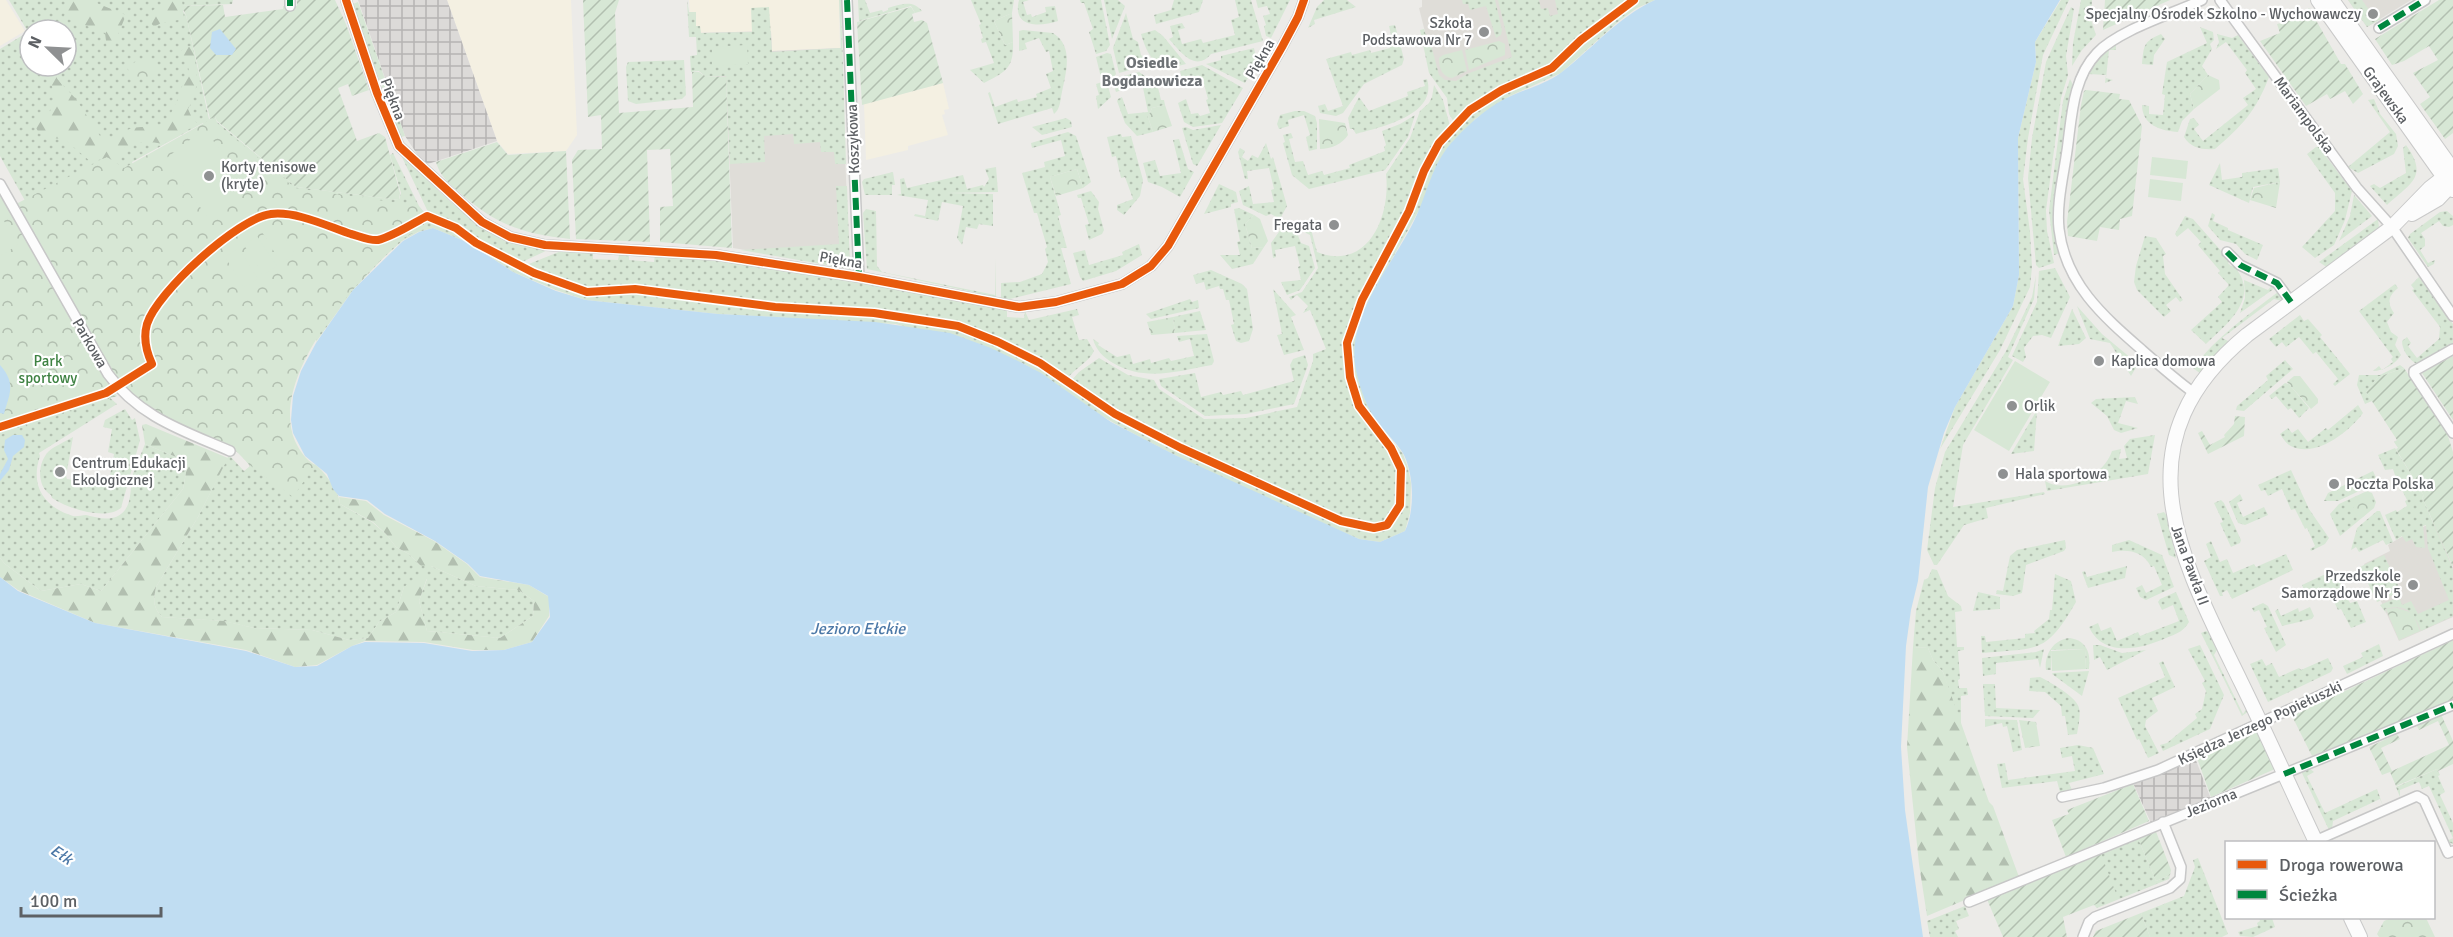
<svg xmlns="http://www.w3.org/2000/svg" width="2453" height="937" viewBox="0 0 2453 937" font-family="Signika,sans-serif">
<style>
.commercial{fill:#f4f0e2}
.industrial{fill:url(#industrial-grid)}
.education{fill:#dfddd8}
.grass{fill:url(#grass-dots);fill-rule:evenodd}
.forest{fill:url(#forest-firs)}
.park{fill:url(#park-crowns)}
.garden{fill:url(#garden-furrows)}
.pitch{fill:#d7e7d5}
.water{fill:#c0ddf2}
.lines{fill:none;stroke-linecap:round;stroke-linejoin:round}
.street-casing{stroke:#c7c7c7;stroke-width:12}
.secondary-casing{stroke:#c9c9c9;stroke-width:16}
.street{stroke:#fcfcfc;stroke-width:9}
.secondary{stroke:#fcfcfc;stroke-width:14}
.quiet{stroke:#00873e;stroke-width:6;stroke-dasharray:12 6;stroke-linecap:butt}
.cycleway-casing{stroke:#fff;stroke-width:11}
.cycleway{stroke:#e8590c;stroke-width:8}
.poi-dot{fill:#8f9192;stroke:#fff;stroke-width:2}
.labels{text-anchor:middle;stroke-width:4.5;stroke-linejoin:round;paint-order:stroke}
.poi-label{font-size:15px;fill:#5d6064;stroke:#fff;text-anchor:start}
.street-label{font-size:15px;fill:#5d6064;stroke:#fff}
.park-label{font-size:15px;fill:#3e8242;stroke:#fff}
.neighbourhood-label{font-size:16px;font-weight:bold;fill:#6e7276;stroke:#fff}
.water-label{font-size:16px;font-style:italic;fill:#4c78a7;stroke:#fff}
</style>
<defs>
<pattern id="industrial-grid" width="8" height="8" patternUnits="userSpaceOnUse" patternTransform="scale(1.5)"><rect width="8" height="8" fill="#dcdad8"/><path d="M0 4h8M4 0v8" fill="none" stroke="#b6b4b3"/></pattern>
<pattern id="grass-dots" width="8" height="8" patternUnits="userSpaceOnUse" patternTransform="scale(1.5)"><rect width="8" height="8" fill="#d7e7d5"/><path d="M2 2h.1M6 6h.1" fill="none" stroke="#b2bfb0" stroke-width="1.8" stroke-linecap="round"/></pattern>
<pattern id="forest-firs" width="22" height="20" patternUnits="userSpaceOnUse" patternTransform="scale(1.5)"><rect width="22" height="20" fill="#d7e7d5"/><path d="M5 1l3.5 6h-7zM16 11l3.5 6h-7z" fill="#b2bfb0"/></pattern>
<pattern id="park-crowns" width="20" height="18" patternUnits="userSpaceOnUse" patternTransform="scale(1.5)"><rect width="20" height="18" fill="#d7e7d5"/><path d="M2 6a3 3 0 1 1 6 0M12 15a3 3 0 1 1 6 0" fill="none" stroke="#b2bfb0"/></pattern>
<pattern id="garden-furrows" width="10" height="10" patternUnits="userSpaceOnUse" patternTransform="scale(1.5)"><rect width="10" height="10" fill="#d7e7d5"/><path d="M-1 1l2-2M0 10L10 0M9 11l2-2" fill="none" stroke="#b2bfb0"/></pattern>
</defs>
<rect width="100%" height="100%" fill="#ecebe8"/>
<!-- commercial -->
<g class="commercial">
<path d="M0,0H6L25,31L0,46Z"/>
<path d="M447,0H571L577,135L566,151L508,154L497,141Z"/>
<path d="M689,0H839L840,48L772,51L771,31L691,33Z"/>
<path d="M943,83L949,109L944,110L945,114L942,115L948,135L908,146V150L866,160L864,104Z"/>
</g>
<!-- industrial -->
<g class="industrial">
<path d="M358,0H447L497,141L428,164L419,157L405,136Z"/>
<path d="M2195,758L2211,799L2151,823L2133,783Z"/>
</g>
<!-- education -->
<g class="education">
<path d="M1422,0H1601L1528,54L1451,88L1433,73L1429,48L1419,8L1422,7Z"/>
<path d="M2348,0H2411L2367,27Z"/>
<path d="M771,31L772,51L840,48L850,264L846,266L733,248L726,77L705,76L699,71L697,33Z"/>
<path d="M2434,522L2453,568V617L2399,641L2364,564L2390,551L2388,545L2403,536Z"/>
</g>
<!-- grass -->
<g class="grass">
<path d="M9,0H233L232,4L181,6L182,11L186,15L209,119L215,117L217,122L296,187L399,200L401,193L390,155L393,153L419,206L418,209L254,189L203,123L132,162L134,168L37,222L0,156V49L28,32ZM30,30H66V66H30Z"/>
<path d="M687,0L689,12H696V26H700L701,33L752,32L751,8L769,7L772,52L841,48L839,0H841L846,164H835L834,152H821L820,142L794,144L793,134L764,136L765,162L730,164L726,76H705L699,71L691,72L690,56L697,55L696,37H689Z"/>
<path d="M858,0H865L870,13L882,10L883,12L888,10V8C903,4 912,0 922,11L915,13L911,6L859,21Z"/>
<path d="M971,0H1014L1012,13L994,21L1005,45L1013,42C1014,69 1005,72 984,83L970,70L994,63L986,42L982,43L981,39L983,38L979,25L981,24Z"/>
<path d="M1019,0H1029L1023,2L1027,15L1031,14L1032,17L1046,12L1045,7L1055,6L1058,21C1039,27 1012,28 1019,0Z"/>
<path d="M1080,0H1101L1110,45L1106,51L1096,54L1089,32L1093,29L1084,3H1081Z"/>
<path d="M1104,0H1118L1125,6L1112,39Z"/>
<path d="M1174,0H1203L1199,12L1156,24L1154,15L1171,10Z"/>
<path d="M1235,0H1251L1263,41L1211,54C1195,73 1180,51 1169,39L1173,37L1170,26L1182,23L1185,28L1178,30L1182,44L1201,39L1203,43L1235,35L1231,20L1239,17Z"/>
<path d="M1256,0H1290L1271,38L1266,36L1264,26L1266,25L1263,16L1270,14L1267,6L1258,8Z"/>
<path d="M1324,0H1347L1356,7L1314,20L1315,24L1308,28L1317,7Z"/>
<path d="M1462,0H1495L1502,30L1501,35L1496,38L1486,6L1470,10L1468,4H1463Z"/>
<path d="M1498,0H1539L1541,9L1548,8L1550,16L1558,14L1555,0H1629L1579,38L1554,63L1500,88L1469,107L1454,122L1449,114L1447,98L1429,73L1420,30L1424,29L1428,42L1430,41L1439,75L1445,80L1456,81L1467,74L1512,57Z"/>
<path d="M1639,0H1655L1637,8L1619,21L1561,73L1510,96L1475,119L1418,212L1367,304L1356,365L1359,381L1375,419L1403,454L1408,468L1411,483L1410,513L1405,531L1380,542L1359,539C1276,503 1193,467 1114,423C1082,405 1055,380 1022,363L896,324L718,314L586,300L556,290L513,272L469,243L433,228L418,232L402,241L383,258L353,290L316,342L319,319L152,318L430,219L533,275L583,294L635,292L774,310L873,315L957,329L1038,365L1114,416L1180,451L1339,523L1377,532L1391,525L1402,506L1404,470L1393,446L1361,406L1352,375L1350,344L1364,301L1412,212L1432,159L1442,144L1472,112L1507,91L1556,69L1583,42Z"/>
<path d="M2061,0H2069L2043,55L2028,138L2023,179L2030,232L2032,267L2030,287L2000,350L1940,449L1955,407L2013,306L2019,275L2018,138L2036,62L2035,42Z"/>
<path d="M2081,0H2092L2091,20L2096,35L2082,50L2072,66L2073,43Z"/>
<path d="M2348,0H2362L2374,17L2378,16L2381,19L2367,27Z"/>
<path d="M358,2L405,136L401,137L397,128L358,22L353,4Z"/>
<path d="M2071,7L2074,9L2066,56L2068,75L2061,98L2046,210L2047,231L2054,263L2039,268L2036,265L2028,178L2032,138L2046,62Z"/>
<path d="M1126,13L1133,39L1138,42L1141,55L1147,60L1148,65L1119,73L1113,48Z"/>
<path d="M1395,25L1404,59L1402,65L1364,84L1343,113L1336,116L1320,113L1318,106L1325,104L1328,111L1343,106L1326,59L1351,52L1352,55L1370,50L1371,53L1390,48L1389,41L1392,39L1389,26Z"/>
<path d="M2200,27L2213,32L2214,40L2210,44L2212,49L2202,66L2208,75L2190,94L2194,109L2182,121L2178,132C2161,131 2142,125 2142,105L2149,106V114L2163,115L2165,95L2162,94L2167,62L2207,43Z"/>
<path d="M1023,30L1053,33C1074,46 1066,72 1062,92C1060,100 1061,108 1054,114L1052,108L998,124L988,93L990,92L995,107L1017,99L1018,102L1037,97L1036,94L1051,88L1046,74L1053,71L1049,51L1046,52L1039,38L1025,43L1027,49L1019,51V31Z"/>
<path d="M1155,30L1163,36L1186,64L1166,69C1150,61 1146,50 1141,34Z"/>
<path d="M2161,34L2165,39L2154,55L2153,65L2142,64C2144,45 2143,42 2161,34Z"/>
<path d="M2217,34L2232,38L2238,35L2269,77C2256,111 2242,126 2215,149C2202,150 2191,148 2184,137L2190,119L2194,118L2199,125L2194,129L2203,141L2248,105L2243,98L2256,89L2245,73L2247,70L2226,42L2216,49L2219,42Z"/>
<path d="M2116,43V50H2109L2106,78L2113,80L2105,83L2106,75L2089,74L2087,80L2086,78L2095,62Z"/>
<path d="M1254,48L1255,53L1261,56L1245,83L1206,64L1221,60V56Z"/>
<path d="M1107,53L1111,54L1116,74L1108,86L1111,97L1098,109L1096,96L1099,95L1096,84L1102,82L1096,57Z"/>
<path d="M684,60L686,95L682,99L636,104L628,101L626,67L628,62Z"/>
<path d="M1202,65L1243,88L1222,123L1193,127L1184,122L1178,103L1186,99L1191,114L1198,113L1200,116L1210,113L1206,100L1208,99L1202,77L1183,83L1180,71Z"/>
<path d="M1139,72L1149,79H1156L1161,100H1164L1165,105L1152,108L1148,117L1153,132L1137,136L1125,123L1117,101L1118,99L1122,97L1128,114L1148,112L1141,78L1120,82L1122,90L1116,92L1114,86L1119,77Z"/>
<path d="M1427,79C1438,115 1381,127 1356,134L1353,129H1350L1348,118L1359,97L1369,111L1408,96L1407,92L1425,86L1423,80Z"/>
<path d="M2070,79L2073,85L2055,208L2060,253L2054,255L2049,210L2063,101Z"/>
<path d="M1434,85L1443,100L1450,126L1432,148L1427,157L1403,218L1356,308L1345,344L1348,377L1356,407L1393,456L1399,470V501L1385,523L1372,526L1341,518L1157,433L1071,381L1079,372L1099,358L1128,375L1154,380L1159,389L1204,419L1246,418L1297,407L1313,361V354L1326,349L1310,310L1303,313L1308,306L1297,295L1291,300L1289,297L1302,292L1318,268L1310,235L1304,232L1311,229L1317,252C1368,272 1391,216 1386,174L1410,138L1420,111L1429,103L1432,97Z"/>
<path d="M2374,99L2380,114L2396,134L2398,146L2394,154L2358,173L2348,167L2390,132L2368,100Z"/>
<path d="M1295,111H1304L1315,116L1317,123V149L1309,151L1306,137L1310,135L1304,115L1288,120L1289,126L1279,129L1277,124L1280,115Z"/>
<path d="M1415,115L1408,137L1385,170L1309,189L1292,175L1283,143L1285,142L1283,135L1291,133L1293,138L1289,139L1295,162L1303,161L1308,175L1322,171L1324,175L1350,168L1349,165L1385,151L1384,147L1386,145L1382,131L1400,124Z"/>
<path d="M1066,118L1071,121L1072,127L1042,135L1032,127Z"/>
<path d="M1221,125L1197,166L1193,164L1182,128L1186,127L1193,130Z"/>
<path d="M1068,132L1076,136L1091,182L1083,188L1077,169L1050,177L1061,215L1058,216L1067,248H1061L1071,284L1010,299L1001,298V283L1020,282L1042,274L1048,262L1045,249L1047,247L1037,213H1034L1022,173L1045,167L1044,162L1065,156L1061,140L1032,148L1031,143Z"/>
<path d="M1121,134L1122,137L1131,136L1143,180L1140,196L1124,215L1117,210V205L1133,199L1125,177L1121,178L1116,156L1112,157L1107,137Z"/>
<path d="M1179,139L1188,169L1194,172L1180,197L1162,187L1148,182L1143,163L1155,160L1160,176L1181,173L1173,140Z"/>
<path d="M1266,143L1271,159L1273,157L1287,206L1280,219L1271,214L1266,216L1243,205L1239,191L1249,186L1253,204L1274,202L1271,190L1274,189L1269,168L1247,171L1248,179H1245L1238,152L1240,148L1245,151L1242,157L1248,161L1252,155L1258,158Z"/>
<path d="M2406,145C2429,177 2411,183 2387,205L2370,186L2374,184L2380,188L2406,173L2403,148Z"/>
<path d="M2316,147H2319L2352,191L2345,220L2334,245L2315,258L2302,247L2335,211V193L2307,154Z"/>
<path d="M401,155C449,199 480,240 548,250L522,262H517L457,226L432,215L428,212Z"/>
<path d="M2220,163L2222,180L2242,177V173L2278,168L2280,182L2253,187L2249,203L2209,185Z"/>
<path d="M996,167L998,192L947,193L993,194V226L979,224L977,229L966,227L962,245L957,238L963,206L942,202L938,221L914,216L915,214L925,216L928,200L897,195L901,194L900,179L904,178L907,188L963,175L967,189L983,185L984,187L989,179L985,169Z"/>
<path d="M893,172L895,185H892V195H865L862,182L864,179Z"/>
<path d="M1219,184L1236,192L1238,202L1231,204V207L1204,214Z"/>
<path d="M836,186H847L850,269L741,250L839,244Z"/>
<path d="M1091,191L1099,202L1098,209L1104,230L1102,234L1089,240L1085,225L1089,224L1081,198H1078L1077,195Z"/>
<path d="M2354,195L2372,216L2339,241L2350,216Z"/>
<path d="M1239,208L1254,215L1245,224L1252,248L1264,247L1253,264L1232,269L1220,255H1240L1237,242L1240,241L1234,209Z"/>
<path d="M866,209L876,211L877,266L882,272L995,295V258L996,297L867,269L863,213Z"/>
<path d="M2447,211L2453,216V225L2449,227L2443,226L2439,221L2421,233L2425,239V246L2420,250L2428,263L2435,260L2434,264L2428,267L2408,238L2410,234L2440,212Z"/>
<path d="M2212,213L2215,215L2213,221L2228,228V230L2263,245L2257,260L2245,254L2236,244L2220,240L2208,226Z"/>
<path d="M2185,216L2193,219L2230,261L2228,263L2231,266L2233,265C2262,297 2228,323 2206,344L2191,330L2222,302L2218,297L2229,285L2218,273L2220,271L2198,245L2201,242L2188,228L2177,237L2175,234Z"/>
<path d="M2378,219L2379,228L2328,268L2319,262Z"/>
<path d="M1287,227L1297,233L1301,243L1309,246L1315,268L1300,290L1287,295L1281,282L1301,280L1298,267L1300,266L1295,246L1275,250L1276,257L1273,258L1271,243L1281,229Z"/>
<path d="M2145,236L2156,238L2166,254L2163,256L2165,274L2183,300L2180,302L2176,297L2166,305L2171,311L2164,317L2137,290L2134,282L2136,266Z"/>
<path d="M1139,244L1142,255L1116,271L1083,281L1080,277L1073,253L1085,250L1089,265L1123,255L1122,252Z"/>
<path d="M561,251L593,253V259L618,260L619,255H629V260L654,262L655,255C774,262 890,288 1007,310V317L1024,318L1025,311L1029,320L1077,309L1079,315L1072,317L1079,340L1087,339L1094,351C1089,362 1075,368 1067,379L1024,352L984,334L950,323L874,311L774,305L636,287L587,290L561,282L524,266Z"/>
<path d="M2055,268L2070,297L2051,338L2042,335L2033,336L2024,348L2026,357L2023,362L2012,356L2037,302L2039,271Z"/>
<path d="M1211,270L1242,284L1247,289L1253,329L1249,341L1241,343L1236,341L1231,325L1234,324L1229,300H1226L1223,289H1220L1219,286L1206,290L1204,282L1196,284L1193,275Z"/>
<path d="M2036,275L2034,299L2008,357L2013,360L1963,445L1953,507L2044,492L2045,494L1986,508L1988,518L1964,525L1937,565H1934L1927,550L1935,488L1945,452L2006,351L2032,297Z"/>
<path d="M2419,277L2453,324V345L2417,364C2409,360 2402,350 2402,341L2407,337L2411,343L2408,346L2417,358L2439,339L2440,327L2412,290L2414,289L2411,285Z"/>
<path d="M2244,280L2268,290L2272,285L2275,288L2240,313L2245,298Z"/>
<path d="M2395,284L2398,288C2388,296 2387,303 2394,313L2387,322L2391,332L2398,337L2395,345L2401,355C2396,364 2383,371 2373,371L2379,366L2382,370L2393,362L2391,359L2393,357L2359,311Z"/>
<path d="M1273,289L1296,315L1291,317L1304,350L1284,355L1277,335L1282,334Z"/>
<path d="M2278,292L2282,301L2274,299L2222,338L2230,342L2201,374L2193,368C2216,337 2248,315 2278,292Z"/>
<path d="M1190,299L1192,302L1198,300L1199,308L1151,319L1146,314Z"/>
<path d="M2077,306L2102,334L2138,364L2131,376L2110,343L2090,339Z"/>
<path d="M2072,309L2086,338L2079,344L2058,346Z"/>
<path d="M1200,311L1206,330L1175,333L1173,317Z"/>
<path d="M2300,315L2304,321L2308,319L2322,335L2320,337L2350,374L2335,386L2333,384L2338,379L2316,352L2313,354L2299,337L2286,347L2282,342L2276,347L2269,339Z"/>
<path d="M1207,334L1214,361L1212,365C1178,371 1145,382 1113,363C1103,357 1096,350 1093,339L1099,343L1098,345L1117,357L1130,354L1133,364L1150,359L1151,363L1169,358L1171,361L1194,356L1190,339L1179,342L1177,336Z"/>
<path d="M1305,355L1308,365L1294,404L1246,414L1205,416L1161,386L1159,379L1195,373L1201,397L1221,392L1223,395L1241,391L1243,395L1294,381L1290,365L1293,359Z"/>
<path d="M2285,360L2293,369L2244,411L2236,410L2237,406L2268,380L2266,376Z"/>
<path d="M2400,365L2404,368L2378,377L2366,392L2372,401L2365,404L2357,385L2359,375H2380Z"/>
<path d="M2285,383L2289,384L2309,408L2299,418L2291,408L2288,410L2276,396L2272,399L2269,396Z"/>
<path d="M109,397L117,404L39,453L40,456C30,485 43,507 73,516C76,517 82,515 86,515C99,518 115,523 125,510C132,501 130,485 133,474C137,464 141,454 145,444L188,462L183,489L101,591L81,584L41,591L5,564L0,558V433Z"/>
<path d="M2135,397L2138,404L2126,401L2118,423L2138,428L2121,433L2114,430L2107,416L2091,403L2096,399Z"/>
<path d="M2358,405L2363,413C2349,432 2314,460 2289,445C2286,443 2282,437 2280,434L2288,428L2292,433L2298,429L2308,442L2326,428L2328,430Z"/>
<path d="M125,409L132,420L135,418L140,440L121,508C105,521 67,508 52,498L51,495C37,487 37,464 48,452C54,446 65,442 73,437L66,476L67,479L108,486L114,454L108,452L112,429L103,427L105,420Z"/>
<path d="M2037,410L2034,451L2011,454Z"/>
<path d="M2155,435L2148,474L2047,491L2045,481C2068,495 2105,474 2112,451L2121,449L2119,459L2127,458L2124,446L2130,439Z"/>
<path d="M238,446L309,472L315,464C325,473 339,490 340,504L372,522L386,534L396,547L409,554L421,566H431L476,586L519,590L534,601L533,616L500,638L427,631L419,601L427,579L404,587L396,612L379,622L368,638L349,640L312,630L254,628L223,621L162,617C153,607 153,601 156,587L198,517L229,455L244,471L250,466L237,450Z"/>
<path d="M2395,448L2424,496L2422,497L2453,569V616L2421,631C2415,612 2405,603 2385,609L2386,613L2380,605L2399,597L2402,605L2411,601L2418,614L2449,600L2428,548L2426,525L2423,526L2425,548L2416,547L2412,539L2406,542L2402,536L2396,540L2385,515L2396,510L2397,512L2407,506L2405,501L2407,500L2402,490L2400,491L2393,469L2385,470L2378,455Z"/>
<path d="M2291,470L2309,509L2329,538L2325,544L2311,551L2310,549L2315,546L2307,528L2305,529L2295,509L2291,510L2282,489L2268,496L2265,490L2261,491L2258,485Z"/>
<path d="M2373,471L2378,482L2338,501H2324L2328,493Z"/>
<path d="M2367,491L2372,493L2376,502L2374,508L2340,536L2330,514L2339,504Z"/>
<path d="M2240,494L2243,500L2237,503L2243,517L2264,507L2268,515L2245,525L2238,523L2229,502Z"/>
<path d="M2221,500L2224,503L2241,540L2240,543L2231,547L2220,523L2223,522L2214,503Z"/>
<path d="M2377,511H2380L2393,542L2386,545L2383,540L2359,552L2356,547L2351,550L2357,528Z"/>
<path d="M2164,512L2167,516L2176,558L2169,555L2157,514Z"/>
<path d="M2065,540L2066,548L2064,551L2026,565L2022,593L2013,596L1996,594L1997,590L2003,591L2010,556L2017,550Z"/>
<path d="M2129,540L2162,555L2174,587L2146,600L2140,597L2136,588L2142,585L2146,593L2162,585L2154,566L2151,567C2143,550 2126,549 2112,552V545Z"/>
<path d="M2211,541L2220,562L2227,559L2233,573L2254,564L2256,567L2286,554L2293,570L2232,599L2227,590L2222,593L2223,596H2220L2204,561L2211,557L2206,544Z"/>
<path d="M2384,555L2401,591L2377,602L2360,567Z"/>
<path d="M2127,566L2125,578L2088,588L2082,572L2085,571L2087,577Z"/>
<path d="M1932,569L1937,570L1948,596L1961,606L1962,611L1955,612L1957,647H1964V650L1958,651L1960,679L1958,680L1959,688H1967L1968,695L1961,696V729L1943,672L1933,660L1928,648L1913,647L1916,611L1924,580L1928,578Z"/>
<path d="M2332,571L2340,573L2337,575L2350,603L2357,601L2366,622L2351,628L2341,609L2338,610L2328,589L2314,596L2311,590L2305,592L2302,585Z"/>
<path d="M2055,574L2071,581L2076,602C2046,654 2039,648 1982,653L1981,636H1985L1986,642L2025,638V634L2035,633L2034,631L2049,619L2050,610H2052Z"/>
<path d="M1978,592L2000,597V609L1973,611Z"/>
<path d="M2176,592L2189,622C2183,632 2176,634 2166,638C2142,649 2103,658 2089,627L2098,623L2101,631L2111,627L2117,641L2138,632L2140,636L2179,621L2173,605L2162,610L2158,602L2160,599Z"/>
<path d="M2263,603L2268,606L2286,645L2276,652L2264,628L2267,627L2259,610L2254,612L2252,608Z"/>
<path d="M2310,607L2314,616L2312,619L2282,626L2275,611L2278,609L2281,616L2298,608L2299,612Z"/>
<path d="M2206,631L2211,633L2218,648L2214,655L2243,714L2247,708L2249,711L2242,716L2201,633Z"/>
<path d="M2070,638C2087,641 2091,653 2089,669H2086L2085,649L2051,650V670H2046C2044,654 2054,639 2070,638Z"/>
<path d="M2379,644L2383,656L2347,674L2343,666L2363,657L2361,653Z"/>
<path d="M2093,645H2100L2122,653L2146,650L2107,670L2100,657L2094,660Z"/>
<path d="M2200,645L2224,695L2210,729L2163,751L2160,745L2167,743L2197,718L2195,714L2202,709L2206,691L2202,683L2205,681L2188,649Z"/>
<path d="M2044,649L2040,668L2038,659L1996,663V674L1983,676L1982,658L2036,652Z"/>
<path d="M2328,658L2333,668L2331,672L2268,702L2250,664L2262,659L2266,666L2272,663L2279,677L2299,668L2301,670Z"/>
<path d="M2163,661L2175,687L2152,698L2158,711L2146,720L2145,726L2159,753L2148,758L2139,739L2137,740L2118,698L2165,677L2159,663Z"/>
<path d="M2089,671L2082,696L2052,674L2053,673Z"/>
<path d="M2040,677C2050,682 2077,697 2079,708C2081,716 2078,727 2077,734L2068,735L2065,716H2062L2061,706L2045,692L2029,691L2030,678Z"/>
<path d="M1983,684H1995L1996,708L2040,710L2033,718L1985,716Z"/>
<path d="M1985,719L2017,720L2022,750L2013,752L2007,726L2003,727L2002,723L1985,727Z"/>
<path d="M2078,745L2093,748L2104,774L2069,783L2072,790L2060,792L2057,781L2002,788L1997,764L2005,763L2008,780L2075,771L2072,756L2062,758L2060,748Z"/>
<path d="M2309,768L2314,772L2307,776L2325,813L2377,789L2383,806L2380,799L2333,821L2332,829L2329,830L2301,771Z"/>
<path d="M2437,769L2440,775L2438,776L2445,792L2440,795L2453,823V844L2447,841L2453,838L2429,786L2422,789L2419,782L2400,790V797L2396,787Z"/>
<path d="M2137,836L2156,881L2170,875L2169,879L2097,908L2094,905L2100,851Z"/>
<path d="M2198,858L2228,934L2222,937H2150L2141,913L2184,896L2195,867L2193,860Z"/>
<path d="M1965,906L1969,916L1956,921L1959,929L1955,931L1958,937H1930L1927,921Z"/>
<path d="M2259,918H2272L2275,927L2253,937L2240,936L2238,932L2258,926L2257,923L2260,921Z"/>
</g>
<!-- forest -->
<g class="forest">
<path d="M70,0H89L126,15L112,49L107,48L105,33L64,17Z"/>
<path d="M161,0H182L184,19L161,23L154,27L151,23L153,10L161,6Z"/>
<path d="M185,46H192C197,69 201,87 188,109L192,118L198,124L163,144L146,141L125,147L123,155L117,162L106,158L91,162L64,139L48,138L39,133L32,121L39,113L50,111L56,100L51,83L42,66H50L58,80L76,99L102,139C113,139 122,131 133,128C140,126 148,128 156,126C176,121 179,86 189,71L187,63L179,54Z"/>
<path d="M146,424L228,458L198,517L156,587C153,601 153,607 162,617L224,621L254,628L312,630L349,640L368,638L379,622L396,612L404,587L419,575L427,578L419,601L427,631L500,638L533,616L534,601L519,590L476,586L431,566H421L409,554L396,547L386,534L373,522L340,504L339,497L366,501L384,515L434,541L467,564L480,577L529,585L549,597V616L532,642L504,650H473L424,642L365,641L352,646L317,665L295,667L246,650L95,623L18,590L0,577V558L5,564L41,591L81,584L101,591L183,489L188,462L145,444L142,425Z"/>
<path d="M1913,647L1928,648L1933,660L1943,672L1989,802L1993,806L2019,877L1927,916L1919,864L1907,747Z"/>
</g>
<!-- park -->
<g class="park">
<path d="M1012,13L1013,42L1005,45L994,21Z"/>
<path d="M1499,41L1505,44V55L1469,70L1465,50Z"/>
<path d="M1462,50L1467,71L1452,78C1442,77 1439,68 1439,58L1443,55Z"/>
<path d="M139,59L144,61L149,59L158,72L148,80L144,75L136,81L127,68Z"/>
<path d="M2208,75L2219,80L2220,89L2194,109L2190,94Z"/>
<path d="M1165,105L1172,126L1153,132L1148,117L1152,108Z"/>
<path d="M211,119L295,188L419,206L430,219C423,231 412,232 401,240C395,245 390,251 385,256C345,294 270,382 295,441C300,451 305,459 315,465L293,497L251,466L232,447L161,417L130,393L110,369L16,204L107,157L124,168Z"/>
<path d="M1319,119L1345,123L1348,135C1342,144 1331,149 1320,149Z"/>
<path d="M1077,169L1083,188L1056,196L1050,177Z"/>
<path d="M2280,182L2276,208L2250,200L2254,188Z"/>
<path d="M0,193L117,396L0,435Z"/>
<path d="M1254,215L1260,219L1268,241L1264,247L1252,248L1245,224Z"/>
<path d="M1173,317L1175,333L1151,335L1147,322Z"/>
<path d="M2294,376H2300L2318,399V403L2311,409L2287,382Z"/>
<path d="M2367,492L2370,494C2376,506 2372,508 2363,517L2356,513L2350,500Z"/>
<path d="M2397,608L2413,613L2420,631L2399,640L2386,609Z"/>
<path d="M2019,720L2036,722L2040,746L2025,748Z"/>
<path d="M2391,918H2426L2435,937H2379L2377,934L2384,921Z"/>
</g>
<!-- garden -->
<g class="garden">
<path d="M297,0H335L346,24L369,90L352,96L348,84L338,88L357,141L379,133L385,137L400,193L399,200L296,187L217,121L215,117L210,119L186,15L181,6L223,5L225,17L283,9V6H297Z"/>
<path d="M583,0H619L615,13L619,113L693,107L692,72H699L705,76L726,77L732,248L660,242V207L673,206L670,149L647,150L650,242L576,239L572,160L578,150L602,149L601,115L588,117Z"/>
<path d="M2105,0H2170L2103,30Z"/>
<path d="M2439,0H2453V133L2445,139L2420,104L2430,97L2413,73L2438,60L2429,46L2404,61L2392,65L2375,39Z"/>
<path d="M911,7L915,13L912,14L914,22L922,20L927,23L943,83L862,105L857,22Z"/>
<path d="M2309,8L2341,64H2345L2363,94L2353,104L2345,91L2330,99L2327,94L2306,106L2260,41L2280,33L2277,24L2292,20Z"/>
<path d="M2086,90L2120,94L2119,99L2129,100L2142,126L2132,216L2120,219L2119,230L2100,227L2097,241L2068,236L2067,222L2081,105L2084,91Z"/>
<path d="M497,142L508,155L566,151L570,239C523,234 497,225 461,194C450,184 440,177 436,162Z"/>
<path d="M2453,356V420L2422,373Z"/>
<path d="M2404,368L2447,433L2453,452V567L2422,497L2424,496L2396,449L2398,448L2394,442L2397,440L2366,392L2378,377Z"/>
<path d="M2235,416L2245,417L2244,436L2208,454L2198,433L2202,431L2210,445L2225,437L2224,435L2234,424Z"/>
<path d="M2453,640V700L2312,756L2292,716Z"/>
<path d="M2441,714L2453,741V764L2438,771L2437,769L2396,786L2390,772L2382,775L2369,747L2397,734L2400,739L2381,748L2392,771L2449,745L2438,721L2419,730L2417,726Z"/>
<path d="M2255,733H2258L2275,769L2211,797L2197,758Z"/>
<path d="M2133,784L2149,821L2066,857L2052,820L2069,814L2067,810Z"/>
<path d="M2155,829L2171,870L2170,875L2156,881L2137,836Z"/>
<path d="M2100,851L2117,896L2063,917L2067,937H2003L1986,897Z"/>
<path d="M2141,913L2150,937H2093L2096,931Z"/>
</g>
<!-- pitch -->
<g class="pitch">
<path d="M747,45L748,64L712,66V47Z"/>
<path d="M204,129L250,188L210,220L164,160Z"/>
<path d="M2152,157L2188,161L2186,179L2150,175Z"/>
<path d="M2150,179L2183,183L2181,201L2148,197Z"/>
<path d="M0,214L18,245L0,256Z"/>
<path d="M276,224L295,254L281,263L262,232Z"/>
<path d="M257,236L277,266L263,275L244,245Z"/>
<path d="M239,248L258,279L244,287L225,257Z"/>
<path d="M2015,361L2050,382L2009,451L1974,430Z"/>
<path d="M2085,649L2086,669L2052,671L2051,651Z"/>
</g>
<!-- water -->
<g class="water">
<path d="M1655,0H2060L2035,42L2036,62L2018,138L2019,275L2013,306L1955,407L1944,433L1928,487L1918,581L1911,610L1906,646L1901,747L1905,810L1923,937H0V577L18,591L95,623L246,651L295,667L317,666L352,646L365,642L424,643L472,651L504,650L532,642L550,617L548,596L529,585L480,576L468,564L435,541L385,514L367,500L339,496L333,489L327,474L305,456L293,433L291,420L293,396L301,371L316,343L353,290L403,241L419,232L433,228L469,243L513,272L556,291L586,300L718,314L875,322L950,333L991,348L1022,363L1041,373L1111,422L1177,456L1359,539L1380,542L1405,531C1415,510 1414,476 1404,455C1397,442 1384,432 1376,420C1365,405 1358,382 1355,364C1349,313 1391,267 1413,223C1428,194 1431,163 1455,139C1472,121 1490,105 1513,95C1529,88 1548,83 1562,72C1594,47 1618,17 1655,0Z"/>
<path d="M220,29L236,49L232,55H216L210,48L212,32Z"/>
<path d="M0,365C17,384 9,395 4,414L0,413Z"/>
<path d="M13,435H22L25,440L24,447L13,456L9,470L0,481V474L8,459L4,450L5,440Z"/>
</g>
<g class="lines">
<defs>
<g id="street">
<path d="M346,0L377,93L399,146L482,222L510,237L545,245L716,255L859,277L1019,307L1056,302L1122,284L1151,266L1168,246L1282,47L1298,17L1304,0"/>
<path d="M847,0L859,277"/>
<path d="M2220,0L2357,188L2392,227L2453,316"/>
<path d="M290,6V0"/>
<path d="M2379,28L2425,0"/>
<path d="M0,184L108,374C139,417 184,431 230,451"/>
<path d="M2227,252L2240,265L2277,283L2291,302"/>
<path d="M2453,349L2414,371V374L2453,433"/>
<path d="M2194,393C2176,380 2159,365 2142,350C2103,316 2065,283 2059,229C2056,201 2065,170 2068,143C2072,112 2074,77 2097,53C2119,30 2172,14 2202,0"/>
<path d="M2062,797L2104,788L2158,770L2453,634"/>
<path d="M2315,841L2417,796L2424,800L2448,853L2453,851"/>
<path d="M1969,902L2453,705"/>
<path d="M2083,937L2089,922L2095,917L2170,888L2180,879L2181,867L2163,822"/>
</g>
<g id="secondary">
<path d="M2318,0L2453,190"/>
<path d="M2332,0L2453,170"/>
<path d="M2412,214L2438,199L2453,183"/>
<path d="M2316,842C2291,789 2267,735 2241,682C2180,557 2116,443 2247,335L2392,227L2430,188L2444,177L2453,176"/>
<path d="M2351,918L2360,937"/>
</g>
</defs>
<!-- street casing -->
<use href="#street" class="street-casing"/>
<!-- secondary casing -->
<use href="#secondary" class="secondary-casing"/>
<!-- street -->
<use href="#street" class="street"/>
<!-- secondary -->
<use href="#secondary" class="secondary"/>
<!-- quiet -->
<g class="quiet">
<path d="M847,0L859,277"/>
<path d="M290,6V0"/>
<path d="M2379,28L2425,0"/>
<path d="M2227,252L2240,265L2277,283L2291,302"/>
<path d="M2284,774L2453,705"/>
</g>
<defs>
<g id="cycleway">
<path d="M346,0L377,93L399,146L482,222L510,237L545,245L716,255L859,277L1019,307L1056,302L1122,284L1151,266L1168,246L1282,47L1298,17L1304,0"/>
<path d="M0,427L106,393L152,364C146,351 143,338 147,324C157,292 238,218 271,214C296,211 327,226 351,234C359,236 369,241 378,240C394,236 412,224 427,216L456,228L476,243L534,273L587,292L635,289L775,307L874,313L958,326L998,342L1040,363L1115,414L1181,448L1341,521L1374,528L1387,525L1400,505L1401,469L1391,448L1359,406L1350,377L1347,343L1362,300L1409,211L1424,171L1439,143L1470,110L1502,90L1552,68L1581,40L1634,0"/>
</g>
</defs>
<!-- cycleway casing -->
<use href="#cycleway" class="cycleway-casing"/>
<!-- cycleway -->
<use href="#cycleway" class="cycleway"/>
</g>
<!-- markers -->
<g class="poi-dot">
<circle cx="2373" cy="14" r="6"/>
<circle cx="1484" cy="32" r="6"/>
<circle cx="209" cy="176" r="6"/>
<circle cx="1334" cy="225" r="6"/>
<circle cx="2099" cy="361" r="6"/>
<circle cx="2012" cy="406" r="6"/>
<circle cx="60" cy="472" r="6"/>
<circle cx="2003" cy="474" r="6"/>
<circle cx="2334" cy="484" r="6"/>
<circle cx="2413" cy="585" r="6"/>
</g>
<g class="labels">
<!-- poi labels -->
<g class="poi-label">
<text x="2361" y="19" text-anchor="end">Specjalny Ośrodek Szkolno - Wychowawczy</text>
<text x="1472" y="28" text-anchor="end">Szkoła<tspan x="1472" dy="17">Podstawowa Nr 7</tspan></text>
<text x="221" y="172">Korty tenisowe<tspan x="221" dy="17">(kryte)</tspan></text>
<text x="1322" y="230" text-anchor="end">Fregata</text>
<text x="2111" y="366">Kaplica domowa</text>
<text x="2024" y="411">Orlik</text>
<text x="72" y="468">Centrum Edukacji<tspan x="72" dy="17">Ekologicznej</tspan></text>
<text x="2015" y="479">Hala sportowa</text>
<text x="2346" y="489">Poczta Polska</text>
<text x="2401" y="581" text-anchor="end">Przedszkole<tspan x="2401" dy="17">Samorządowe Nr 5</tspan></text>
</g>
<!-- street labels -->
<g class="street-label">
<text transform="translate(1260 59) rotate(-60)" y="5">Piękna</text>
<text transform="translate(2386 95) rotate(54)" y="5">Grajewska</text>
<text transform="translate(393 99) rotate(69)" y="5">Piękna</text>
<text transform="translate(2304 115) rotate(54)" y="5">Mariampolska</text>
<text transform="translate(853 139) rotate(-92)" y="5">Koszykowa</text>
<text transform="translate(841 260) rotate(10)" y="5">Piękna</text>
<text transform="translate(90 343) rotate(60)" y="5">Parkowa</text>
<text transform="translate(2190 565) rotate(70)" y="5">Jana Pawła II</text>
<text transform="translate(2260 723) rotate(-25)" y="5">Księdza Jerzego Popiełuszki</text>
<text transform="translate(2211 803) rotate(-22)" y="5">Jeziorna</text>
</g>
<!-- park labels -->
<g class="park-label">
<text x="48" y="366">Park<tspan x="48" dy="17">sportowy</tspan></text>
</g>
<!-- neighbourhood labels -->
<g class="neighbourhood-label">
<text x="1152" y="68">Osiedle<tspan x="1152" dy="18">Bogdanowicza</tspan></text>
</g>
<!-- water labels -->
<g class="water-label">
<text x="858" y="634">Jezioro Ełckie</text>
<text transform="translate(62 854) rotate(34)" y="6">Ełk</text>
</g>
</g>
<!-- legend -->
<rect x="2225" y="841" width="210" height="78" fill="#ffffff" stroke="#bebfc1" stroke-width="1.5"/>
<rect x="2237" y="860" width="30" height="9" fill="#e8590c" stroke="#bebfc1" stroke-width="1.5"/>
<text x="2279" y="871" font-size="18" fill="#5d6064">Droga rowerowa</text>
<rect x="2237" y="890" width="30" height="9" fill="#00873e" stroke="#bebfc1" stroke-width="1.5"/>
<text x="2279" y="901" font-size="18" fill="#5d6064">Ścieżka</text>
<!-- north arrow -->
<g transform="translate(48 48) rotate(294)"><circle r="28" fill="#ffffff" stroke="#bebfc1" stroke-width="1.5"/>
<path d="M0-4.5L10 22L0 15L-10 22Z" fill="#8f9192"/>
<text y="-9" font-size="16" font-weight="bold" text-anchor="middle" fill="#5d6064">N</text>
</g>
<!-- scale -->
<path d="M21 907v9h140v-9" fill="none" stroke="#5d6064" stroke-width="3"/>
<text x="30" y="907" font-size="18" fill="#5d6064" stroke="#ffffff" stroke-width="4.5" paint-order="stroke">100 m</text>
</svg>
